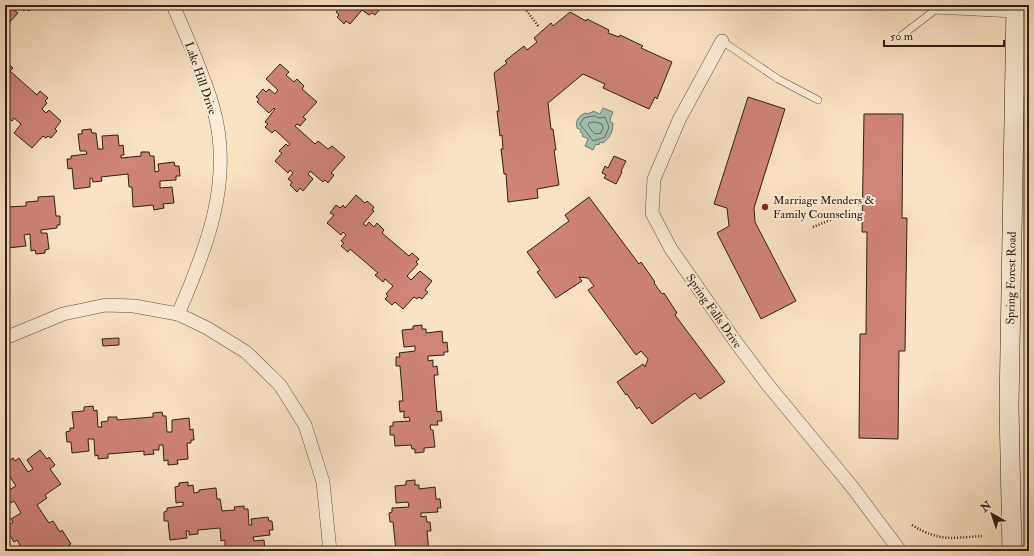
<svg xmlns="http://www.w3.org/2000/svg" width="1034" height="556" viewBox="0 0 1034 556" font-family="'IM FELL Double Pica',serif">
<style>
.water{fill:#9fbfb1;stroke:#717f73}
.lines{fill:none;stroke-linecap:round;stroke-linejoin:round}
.shore{stroke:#667064;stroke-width:1}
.building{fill:#d08379;stroke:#2d2016}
.lane-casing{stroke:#605142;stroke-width:8}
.street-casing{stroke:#605142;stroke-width:14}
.secondary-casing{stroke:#2d2016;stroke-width:20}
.path{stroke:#2d2016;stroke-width:2.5;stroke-dasharray:1 2;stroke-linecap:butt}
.lane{stroke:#fcedd9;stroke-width:7}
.street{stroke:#fcedd9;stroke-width:13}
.secondary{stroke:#fcedd9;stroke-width:19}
.poi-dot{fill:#8f2418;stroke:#fcedd9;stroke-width:1.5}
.labels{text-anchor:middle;stroke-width:4;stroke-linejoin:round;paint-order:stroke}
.street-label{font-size:12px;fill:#2d2016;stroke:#fcedd9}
.poi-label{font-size:12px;fill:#2d2016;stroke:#fcedd9;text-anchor:start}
</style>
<rect width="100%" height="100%" fill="#fbe4c4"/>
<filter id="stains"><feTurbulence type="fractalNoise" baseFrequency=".005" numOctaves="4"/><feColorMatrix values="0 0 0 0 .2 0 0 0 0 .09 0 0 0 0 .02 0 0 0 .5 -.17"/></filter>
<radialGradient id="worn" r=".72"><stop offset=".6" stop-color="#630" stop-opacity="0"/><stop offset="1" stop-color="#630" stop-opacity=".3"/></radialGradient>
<!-- water -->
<path class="water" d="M603,108L613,112L610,119L611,120L610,122L613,123C613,132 610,138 603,143L600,142L599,145L596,144L593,150L585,146L588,139L582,136L583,134L580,132L581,130L577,128C575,120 579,116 585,113L589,114L590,112L592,113L593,111L600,114Z"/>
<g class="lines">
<!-- shore -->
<g class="shore">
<path d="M595,116L599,118L605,117L609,127L605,137L593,141L580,124L584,118Z"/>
<path d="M595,122L602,124L603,128L601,133L595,134L591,130L588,125L589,123Z"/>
</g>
</g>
<!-- building -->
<g class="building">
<path d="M5,5H34L29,11L26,9L24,11L18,5L14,10L18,13L7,25L5,24Z"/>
<path d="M340,5H379L381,8L375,15L372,13L369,15L362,10L350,24L346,21L344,24L337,17L339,15L336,12L341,6Z"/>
<path d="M570,12L586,21L587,19L609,30L608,33L619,37L620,35L643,46L641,48L672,62L657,99L655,97L649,109L603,88L605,84L583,74L548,103L551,129H553L556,150H554L559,185L537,189L538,198L508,202L506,174H504L501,149H503L502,135L500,136L497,111H499L494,73L507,63L505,61L524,46L527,50L537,42L534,38L551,23L553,26Z"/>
<path d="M5,62L13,68L10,71L37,95L40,91L48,98L45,101L47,103L42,109L46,113L49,110L61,121L55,129L57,131L51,138L48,136L46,138L43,136L32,148L14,133L21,124L14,118L12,121L5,115L7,112L5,110Z"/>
<path d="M280,64L289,72L286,75L294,82L297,79L304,86L302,89L317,102L303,117L306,119L300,126L297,124L295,126L315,144L318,141L328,149L332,146L345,157L331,173L334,175L328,183L325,180L323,182L310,171L308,174L313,179L303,191L300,188L297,192L290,185L292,182L288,179L293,173L290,170L288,173L275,161L282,153L279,151L286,144L288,146L290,144L275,130L272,133L265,127L268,124L265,122L275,109L274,108L269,113L257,102L259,99L256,97L263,89L266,92L269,89L275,94L278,90L266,79Z"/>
<path d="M748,97L785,109L754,208L755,222L796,301L761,319L717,233L729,226L727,208L714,204Z"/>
<path d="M864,114H903L902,218H907L905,351H899L898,439L859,438L860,334H866L867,232H862Z"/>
<path d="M91,129L92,133H96L98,149H103L102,136L118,135L119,146L123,145L124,155H121V158L141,156V152H149L150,156H154L155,172L159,171L158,164L174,162L175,166H179L180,176H176V180L160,181V188L172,187L174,203L163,204L164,208L154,210L153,205L133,207L132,187H129L128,174L101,177L102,181L93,182L92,178H90V187L74,189L72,168L68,169L67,159H71V156L87,154L86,151H80L78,134H82V130Z"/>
<path d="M614,156L626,161L621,171L622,172L616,184L604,178L606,175L602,173L605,166L608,168Z"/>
<path d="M356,195L365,203L367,201L374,207L372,210L374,211L363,224L366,226L369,222L374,227L377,223L384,230L382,233L409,256L412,253L419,259L416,262L418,264L407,276L411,280L420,271L432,281L425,290L428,292L422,299L419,297L417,299L414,297L403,309L395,302L392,305L385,299L388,296L386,294L393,286L385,279L383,282L375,275L378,273L350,249L348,252L341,246L344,243L341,241L346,235L343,232L341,235L327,223L334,215L330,213L336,205L340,208L343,205L345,208Z"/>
<path d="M54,196L56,216H60V225H57V228L41,230V233H47L49,249L45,250V253L36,254L35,250L31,251L30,234L24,235L26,246L8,248L7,237H5V228H7V224L5,225V203H7V207L26,206V202L38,201V197Z"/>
<path d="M589,197L639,264L641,262L655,282L654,283L662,294L664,293L677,313L675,315L725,382L700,399L695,393L652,424L639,407L637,409L627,394L626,395L617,382L643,364L645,367L648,359L641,351L636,355L588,290L594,286L588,278L579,277L582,281L556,298L537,272L540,270L527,252L569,221L565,215Z"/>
<path d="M422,325V329H426V333L442,331L443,343L447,342L448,352H444V355L428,356V361L433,360V367L437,366L438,375H434L437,412L441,411L442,421H437L438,425H430L431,430H433L435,447L424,448V452L415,453V449H412L411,445L395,446L394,435H390V426H393V422L410,421L409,417L404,418V411L400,412L399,401H403L400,366H396V357H400L399,353L415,351V346L404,347L402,330L413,329V326Z"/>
<path d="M119,338V345L103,346L102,339Z"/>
<path d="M93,406L94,411L97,410L98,427H102L101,422L108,421V417H117V420L153,417V413L162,412L163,416H166L167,432H172V420L189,418L190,430L193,429L194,440H191V443H187L188,459L177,460L178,464L168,465V460L164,461L163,445H159V450H153L154,454L144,455V451L108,454V458L98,459V455L95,456L94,439H88L89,451L72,453L71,442H67L66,432L70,431V428H74L72,412L84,411V407Z"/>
<path d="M40,450L47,459L49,457L55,465L50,469L61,484L45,495L47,498L37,505L49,523L53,521L60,532L62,530L71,544L61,551H38L36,548L33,550L34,551H14L13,550L20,545L17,540L14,542L5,528L13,522L11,519L21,513L14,501L11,503L6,496L9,494L7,491L16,486L5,469L8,466L6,463L13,458L15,461L19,458L28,472L33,469L27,460Z"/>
<path d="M415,480V485H419V489L435,487L436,499H440L441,508H437L438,512L421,513V517L426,516L427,522H430L431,531H427L429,551H396L393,522H390L389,513L392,512V508L409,507L408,502L396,503L395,486L406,485V481Z"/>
<path d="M188,482V486L193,485L194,493L199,492V490L216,488L217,499H220L222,511L235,510L234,507L244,506V509H248L249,525H252L251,519L268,517L269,521H272L273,530H269L270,535L253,537L254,541L264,540L265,551H225V540L221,541L220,528L198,530V534L189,535V531H186L187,538L170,540L168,521H164V512L167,511V508L183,506V502L176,503L175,487L179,486V483Z"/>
</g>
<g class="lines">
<defs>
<g id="lane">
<path d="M901,36L935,10L1015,14"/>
<path d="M722,41L778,79L818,100"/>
</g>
<g id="street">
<path d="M173,5C187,38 203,72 213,107C234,179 207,248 178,314"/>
<path d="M1016,14H1029"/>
<path d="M722,41L679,120L654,179L652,213L671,249L735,341L768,385L853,488L900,551"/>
<path d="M5,338L63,314L106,305L134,306L178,314L207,328L246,352L280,385L305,425L323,482L330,551"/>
</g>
<path id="secondary" d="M1012,551L1009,407L1016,5"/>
</defs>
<!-- lane casing -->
<use href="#lane" class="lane-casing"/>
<!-- street casing -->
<use href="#street" class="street-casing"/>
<!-- secondary casing -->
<use href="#secondary" class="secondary-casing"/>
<!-- path -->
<g class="path">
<path d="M523,6L539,27"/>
<path d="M790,219L810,213"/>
<path d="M813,227L840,216"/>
<path d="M912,525C940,542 951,538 982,536"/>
</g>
<!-- lane -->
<use href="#lane" class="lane"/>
<!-- street -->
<use href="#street" class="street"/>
<!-- secondary -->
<use href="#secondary" class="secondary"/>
</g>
<!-- markers -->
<circle class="poi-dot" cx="765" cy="207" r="4"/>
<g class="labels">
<!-- street labels -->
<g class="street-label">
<text transform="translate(201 78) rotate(71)" y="4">Lake Hill Drive</text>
<text transform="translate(1011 278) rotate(-89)" y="4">Spring Forest Road</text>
<text transform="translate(714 311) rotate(55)" y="4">Spring Falls Drive</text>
</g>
<!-- poi labels -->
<g class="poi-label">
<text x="773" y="204">Marriage Menders &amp;<tspan x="773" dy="14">Family Counseling</tspan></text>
</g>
</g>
<!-- margin -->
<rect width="1034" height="556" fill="none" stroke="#fbe4c4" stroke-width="20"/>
<rect x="6" y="6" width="1022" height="544" fill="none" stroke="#2d2016" stroke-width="2"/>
<rect x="10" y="10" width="1014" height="536" fill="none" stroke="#2d2016"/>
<!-- north arrow -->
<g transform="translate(992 514) rotate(321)" stroke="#fcedd9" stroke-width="3" paint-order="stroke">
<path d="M0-3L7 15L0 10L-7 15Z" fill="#2d2016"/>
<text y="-6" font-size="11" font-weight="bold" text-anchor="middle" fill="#2d2016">N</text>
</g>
<!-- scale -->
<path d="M884 40v6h120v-6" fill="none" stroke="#2d2016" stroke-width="2"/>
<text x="890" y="40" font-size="12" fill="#2d2016" stroke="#fcedd9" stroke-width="3" paint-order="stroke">50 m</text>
<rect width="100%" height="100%" filter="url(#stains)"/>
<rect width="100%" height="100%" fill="url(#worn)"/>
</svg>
